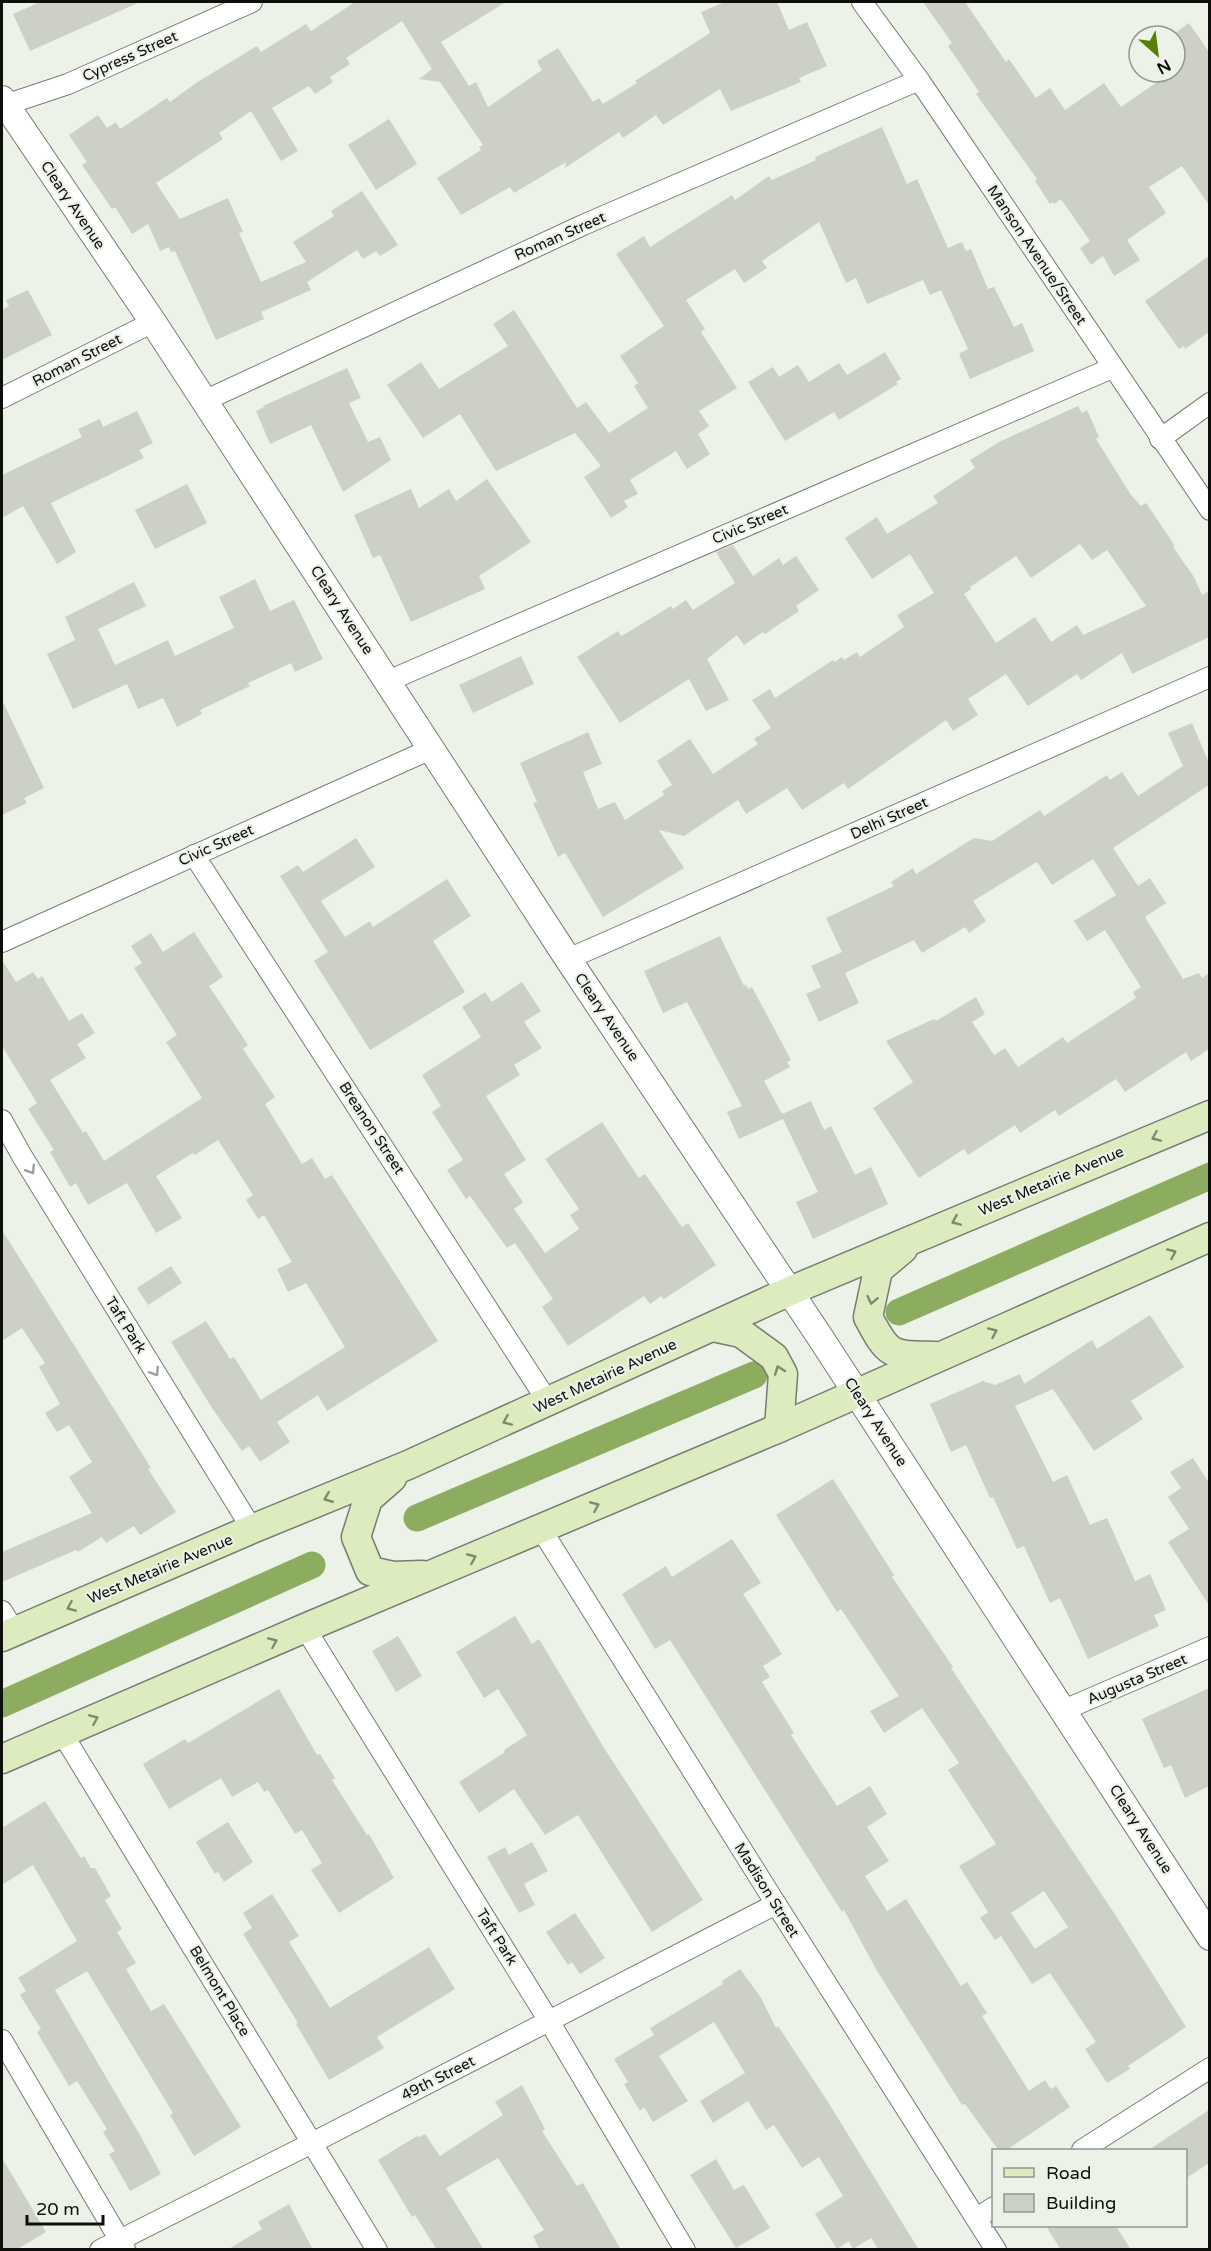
<svg xmlns="http://www.w3.org/2000/svg" width="1211" height="2251" viewBox="0 0 1211 2251" font-family="'Varela Round',sans-serif">
<style>
.lines{fill:none;stroke-linecap:round;stroke-linejoin:round}
.canal{stroke:#8cac60;stroke-width:27}
.building{fill:#ccd0c7;fill-rule:evenodd}
.minor-casing{stroke:#787c73;stroke-width:22}
.tertiary-casing{stroke:#787c73;stroke-width:28}
.secondary-casing{stroke:#787c73;stroke-width:31}
.minor{stroke:#fff;stroke-width:20}
.tertiary{stroke:#fff;stroke-width:26}
.secondary{stroke:#dcecbf;stroke-width:28}
.oneway{stroke:#7f896e}
.oneway2{stroke:#9f9f9e}
.labels{text-anchor:middle;stroke-width:4.5;stroke-linejoin:round;paint-order:stroke}
.street-label{font-size:15px;fill:#0e0f0c;stroke:#edf2e8}
</style>
<rect width="100%" height="100%" fill="#edf2e8"/>
<g class="lines">
<!-- canal -->
<g class="canal">
<path d="M899,1312L1210,1176"/>
<path d="M417,1518L754,1375"/>
<path d="M2,1704L312,1565"/>
</g>
</g>
<!-- building -->
<g class="building">
<path d="M40,2H140L30,51L13,14Z"/>
<path d="M355,2H506L441,42L469,86L476,82L488,107L542,70L537,61L558,48L593,102L599,98L603,104L637,83L635,81L710,33L701,12L725,2H777L789,30L807,22L827,66L799,78L801,82L731,111L720,89L663,125L656,115L623,138L619,132L565,168L566,162L514,193L510,187L461,215L437,178L481,150L479,147L483,145L440,82L419,79L432,69L402,21L346,58L350,64L330,77L333,82L315,94L309,86L272,108L298,151L281,161L251,111L219,133L223,139L156,183L180,219L228,198L243,232L239,233L261,282L306,262L293,242L334,216L331,211L362,191L398,245L380,256L376,251L363,259L357,250L307,282L311,290L261,312L264,319L216,340L175,251L171,252L169,247L160,251L148,224L132,234L115,207L112,209L82,165L87,162L69,135L98,115L107,128L116,122L120,129L167,98L170,102L196,83L257,46L261,52L306,24L311,31Z"/>
<path d="M923,2H965L1006,62L1009,59L1036,98L1050,88L1065,110L1104,83L1121,107L1167,75L1165,72H1175V36H1171L1189,23L1209,52V205L1182,166L1149,187L1166,213L1127,240L1140,260L1114,276L1103,256L1091,265L1080,248L1090,241L1061,199L1054,204L1053,202L1050,204L1035,181L1037,179L976,94L979,92L948,46L952,43Z"/>
<path d="M389,119L417,164L376,190L348,145Z"/>
<path d="M882,127L907,184L917,179L948,248L962,242L966,251L971,249L988,289L994,287L1014,327L1022,323L1034,351L970,379L959,354L968,349L941,290L930,295L923,280L867,304L856,278L846,283L819,222L762,261L767,268L744,283L735,269L686,300L705,329L701,332L737,388L699,411L709,426L698,434L710,454L687,469L676,451L630,480L638,494L624,501L628,507L611,518L584,477L601,466L575,433L496,471L460,414L423,438L387,385L421,362L439,389L508,346L493,324L514,310L577,408L586,402L609,433L648,408L634,386L638,383L620,356L664,326L616,254L644,236L650,247L732,195L735,200L769,176L772,180L816,160L815,157Z"/>
<path d="M1209,256V332L1185,349L1184,346L1179,349L1145,301Z"/>
<path d="M28,290L52,335L2,360V310L9,306L6,300Z"/>
<path d="M885,352L901,379L896,382L898,384L839,420L834,412L785,441L748,382L773,367L779,377L798,365L809,382L839,363L847,375Z"/>
<path d="M347,368L361,398L349,403L368,442L380,437L391,460L343,492L311,425L270,444L256,411L264,407L263,406Z"/>
<path d="M1078,406L1082,413L1087,410L1099,437L1096,439L1131,495L1141,506L1146,503L1175,546L1173,547L1194,577L1202,595L1209,591V637L1132,674L1122,653L1081,680L1077,674L1028,706L1006,674L968,699L978,715L953,731L946,720L848,789L844,783L802,810L787,788L746,814L738,800L684,836L659,830L684,868L603,917L565,853L558,857L533,803L537,802L520,763L588,732L602,764L583,772L598,809L615,802L625,820L664,795L662,791L672,785L657,761L690,739L713,774L758,744L754,739L771,728L752,700L770,689L775,698L833,660L835,662L842,657L844,660L857,652L860,657L904,627L897,615L934,593L910,554L872,579L845,538L877,517L887,534L938,503L933,496L975,468L970,460L1001,441ZM1080,544L1092,560L1107,550L1146,606L1083,635L1077,625L1051,642L1035,617L996,643L964,594L971,589L970,587L1016,556L1031,578Z"/>
<path d="M137,411L153,443L139,450L144,458L51,503L76,552L57,564L23,506L2,518V475L82,437L78,429L100,419L103,427Z"/>
<path d="M487,479L531,542L479,576L485,589L411,622L380,555L373,558L354,515L411,489L419,508L449,489L456,501Z"/>
<path d="M187,484L207,523L155,549L135,510Z"/>
<path d="M733,545L753,576L779,558L783,565L796,556L819,590L796,606L799,611L765,634L763,632L744,645L737,635L707,659L729,700L706,711L689,679L620,723L577,657L618,631L621,636L625,634L671,606L673,609L686,600L693,610L735,583L716,552Z"/>
<path d="M255,579L270,611L294,600L323,659L295,672L291,663L248,683L250,686L200,710L202,714L177,727L163,698L138,709L127,684L73,709L47,654L75,640L65,617L134,582L146,606L98,629L115,665L168,640L175,656L234,628L219,597Z"/>
<path d="M521,656L534,684L473,713L459,685Z"/>
<path d="M2,700L44,788L24,798L27,803L2,815Z"/>
<path d="M1192,723L1209,763V785L1113,848L1138,886L1150,878L1166,903L1145,917L1183,979L1199,973L1202,978L1209,973V1049L1191,1061L1186,1052L1125,1092L1116,1079L1059,1116L1055,1110L1020,1133L1015,1125L968,1155L964,1149L919,1178L873,1108L913,1082L886,1041L934,1019L936,1021L976,997L985,1014L972,1022L994,1055L1005,1048L1018,1067L1063,1037L1067,1043L1136,998L1133,992L1141,987L1105,930L1087,941L1074,921L1116,895L1093,859L1052,885L1037,862L973,901L986,921L969,933L965,927L922,953L914,940L845,973L859,1003L819,1022L806,994L821,987L811,966L842,952L826,918L894,886L891,882L913,868L916,874L974,838L992,841L1040,810L1044,816L1107,775L1110,780L1122,772L1138,796L1183,766L1168,733Z"/>
<path d="M356,838L375,867L321,901L345,937L370,921L373,927L447,879L471,916L433,941L465,992L370,1050L314,961L328,952L280,876L298,865L303,872Z"/>
<path d="M194,932L223,977L209,986L248,1045L243,1049L275,1097L265,1104L302,1164L312,1158L325,1179L332,1175L438,1341L327,1411L318,1395L277,1422L290,1442L260,1462L249,1446L242,1451L212,1408L171,1342L206,1321L230,1359L234,1357L261,1400L345,1347L306,1283L288,1292L277,1269L292,1262L264,1215L258,1219L246,1200L253,1195L218,1140L195,1155L193,1153L156,1176L182,1218L156,1233L127,1183L88,1205L76,1183L70,1187L50,1152L54,1150L28,1109L37,1103L2,1046V960L16,982L33,972L38,979L42,976L69,1021L82,1013L95,1033L77,1044L86,1058L50,1080L83,1133L86,1131L104,1161L202,1098L166,1042L177,1035L134,968L142,963L131,946L151,933L163,952Z"/>
<path d="M720,936L744,986L746,985L748,989L752,987L791,1060L787,1062L790,1067L764,1081L782,1114L811,1101L824,1130L831,1126L855,1175L871,1167L888,1204L813,1239L796,1202L818,1192L783,1119L739,1139L727,1112L742,1106L687,1002L663,1013L644,971Z"/>
<path d="M522,982L541,1011L524,1022L542,1048L514,1065L520,1075L486,1096L526,1160L504,1174L523,1202L514,1209L545,1253L579,1229L570,1215L579,1209L545,1159L602,1122L639,1178L645,1174L682,1227L688,1223L716,1265L664,1299L661,1296L650,1304L644,1296L568,1346L542,1307L553,1299L515,1243L507,1248L470,1196L466,1199L447,1170L463,1160L432,1112L441,1106L422,1075L481,1037L462,1007L485,992L492,1002Z"/>
<path d="M2,1230L151,1468L148,1469L176,1512L140,1535L134,1526L106,1543L102,1537L78,1552L76,1550L2,1582V1552L92,1513L69,1477L92,1462L69,1425L57,1432L45,1413L60,1404L39,1367L45,1363L22,1328L2,1341Z"/>
<path d="M171,1266L182,1283L148,1305L137,1288Z"/>
<path d="M1150,1315L1184,1367L1131,1401L1143,1419L1094,1451L1053,1389L1015,1406L1053,1482L1067,1475L1090,1525L1107,1518L1135,1581L1150,1574L1166,1610L1154,1615L1159,1626L1088,1659L1060,1598L1050,1603L1024,1546L1017,1549L993,1497L990,1498L966,1445L951,1452L930,1404L983,1381L995,1385L1020,1374L1024,1384L1092,1340L1097,1349Z"/>
<path d="M1193,1458L1209,1483V1605L1168,1542L1189,1529L1168,1497L1181,1488L1170,1472Z"/>
<path d="M833,1479L894,1575L892,1577L953,1667L951,1668L1116,1916L1186,2027L1128,2066L1130,2069L1107,2083L1085,2049L1096,2042L1050,1973L1032,1984L1001,1936L995,1940L980,1918L988,1912L959,1866L996,1844L948,1770L959,1763L922,1708L884,1733L870,1711L899,1696L841,1609L837,1612L776,1515ZM1044,1891L1068,1927L1035,1949L1011,1913Z"/>
<path d="M732,1539L761,1583L743,1594L782,1654L763,1666L770,1677L762,1682L794,1733L791,1735L837,1806L870,1786L887,1814L867,1827L889,1861L865,1876L887,1911L906,1899L961,1986L967,1982L987,2013L982,2016L1029,2091L1045,2080L1051,2089L1056,2086L1070,2107L1005,2151H999L965,2104L962,2105L877,1971L844,1910L842,1912L670,1640L655,1649L622,1594L666,1566L672,1577Z"/>
<path d="M515,1616L532,1644L539,1639L604,1748L703,1900L652,1932L578,1815L545,1835L514,1789L479,1813L459,1782L505,1752L504,1750L527,1735L498,1689L484,1698L456,1652Z"/>
<path d="M398,1636L422,1676L396,1692L372,1651Z"/>
<path d="M1209,1688V1786L1185,1798L1171,1765L1164,1768L1142,1719Z"/>
<path d="M279,1689L317,1755L320,1754L335,1778L332,1780L367,1835L369,1834L394,1878L339,1913L311,1870L322,1863L302,1830L295,1834L268,1790L264,1792L258,1782L232,1797L221,1778L169,1809L143,1764L185,1739L188,1743Z"/>
<path d="M45,1801L81,1858L84,1856L91,1868H95L111,1896L105,1900L122,1929L117,1932L136,1963L126,1969L151,2011L164,2004L241,2127L194,2156L170,2115L173,2113L87,1971L55,1990L140,2135L161,2174L130,2191L109,2154L115,2151L103,2132L107,2129L77,2081L69,2086L37,2032L41,2029L20,1995L26,1991L18,1978L77,1941L33,1865L2,1885V1828Z"/>
<path d="M228,1822L253,1862L224,1882L218,1872L215,1874L196,1842Z"/>
<path d="M532,1842L548,1871L524,1884L535,1905L519,1913L487,1857L505,1847L509,1855Z"/>
<path d="M272,1894L299,1936L289,1942L330,2008L429,1947L455,1989L377,2037L384,2048L329,2080L296,2024L298,2023L243,1934L252,1928L243,1913Z"/>
<path d="M575,1913L605,1958L580,1974L572,1962L568,1965L546,1932Z"/>
<path d="M740,1969L760,1996L776,2028L778,2026L828,2102L919,2250H879L871,2238L853,2249L849,2241L837,2249L815,2214L843,2196L819,2157L802,2168L774,2125L766,2130L748,2101L713,2123L700,2101L745,2073L714,2022L659,2056L688,2101L653,2122L644,2107L640,2111L624,2084L628,2082L614,2059L654,2035L650,2028L723,1984L722,1981Z"/>
<path d="M522,2085L545,2129L542,2131L577,2186L583,2183L621,2250H540L533,2236L544,2230L498,2158L446,2188L484,2250H437L415,2215L412,2217L378,2160L417,2136L419,2137L425,2134L440,2156L503,2115L495,2102Z"/>
<path d="M1209,2110V2163L1185,2179V2151H1147Z"/>
<path d="M2,2158L46,2232L16,2250H2Z"/>
<path d="M716,2159L734,2190L744,2185L770,2228L736,2248L690,2175Z"/>
<path d="M289,2204L313,2250H227L262,2229L258,2222Z"/>
<path d="M1046,2226H1116L1131,2250H1061Z"/>
</g>
<g class="lines">
<defs>
<g id="minor">
<path d="M862,2L919,80L1210,510"/>
<path d="M5,105L68,84L252,2"/>
<path d="M2,398L153,322"/>
<path d="M204,401L583,225L919,80"/>
<path d="M1160,439L1210,403"/>
<path d="M388,681L1112,368"/>
<path d="M194,855L548,1402"/>
<path d="M2,942L431,749"/>
<path d="M568,959L1210,677"/>
<path d="M2,1120L22,1156L252,1529"/>
<path d="M541,1529L776,1904L996,2250"/>
<path d="M2,1611L14,1631"/>
<path d="M305,1628L549,2021L685,2250"/>
<path d="M1064,1710L1210,1647"/>
<path d="M62,1733L377,2250"/>
<path d="M2,2040L125,2249"/>
<path d="M1082,2150L1210,2068"/>
<path d="M977,2218L994,2207"/>
<path d="M100,2250L312,2143L776,1904"/>
</g>
<path id="tertiary" d="M2,99L153,322L568,959L820,1337L1210,1937"/>
<g id="secondary">
<path d="M903,1249L878,1270L868,1317C889,1357 891,1355 934,1356"/>
<path d="M713,1327L741,1333L774,1357L783,1374L779,1428"/>
<path d="M392,1478L368,1499L356,1537L370,1571L393,1576L422,1575"/>
<path d="M2,1637L252,1529L408,1465L790,1291L1210,1115"/>
<path d="M2,1759L305,1628L779,1428L1210,1237"/>
</g>
</defs>
<!-- minor casing -->
<use href="#minor" class="minor-casing"/>
<!-- tertiary casing -->
<use href="#tertiary" class="tertiary-casing"/>
<!-- secondary casing -->
<use href="#secondary" class="secondary-casing"/>
<!-- minor -->
<use href="#minor" class="minor"/>
<!-- tertiary -->
<use href="#tertiary" class="tertiary"/>
<!-- secondary -->
<use href="#secondary" class="secondary"/>
</g>
<!-- one-way arrows -->
<defs><path id="oneway-chevron" d="M-2-3.5L2.5 0L-2 3.5" fill="none" stroke-width="1.6" stroke-linecap="round" stroke-linejoin="round" transform="scale(1.5)"/></defs>
<g class="oneway">
<use href="#oneway-chevron" transform="translate(1156 1137) rotate(157)"/>
<use href="#oneway-chevron" transform="translate(956 1221) rotate(157)"/>
<use href="#oneway-chevron" transform="translate(1172 1253) rotate(-24)"/>
<use href="#oneway-chevron" transform="translate(872 1300) rotate(102)"/>
<use href="#oneway-chevron" transform="translate(993 1332) rotate(-24)"/>
<use href="#oneway-chevron" transform="translate(779 1370) rotate(-110)"/>
<use href="#oneway-chevron" transform="translate(507 1421) rotate(156)"/>
<use href="#oneway-chevron" transform="translate(328 1498) rotate(158)"/>
<use href="#oneway-chevron" transform="translate(595 1506) rotate(-23)"/>
<use href="#oneway-chevron" transform="translate(472 1558) rotate(-23)"/>
<use href="#oneway-chevron" transform="translate(71 1607) rotate(157)"/>
<use href="#oneway-chevron" transform="translate(273 1642) rotate(-23)"/>
<use href="#oneway-chevron" transform="translate(94 1719) rotate(-23)"/>
</g>
<g class="oneway2">
<use href="#oneway-chevron" transform="translate(31 1170) rotate(58)"/>
<use href="#oneway-chevron" transform="translate(155 1372) rotate(58)"/>
</g>
<g class="labels">
<!-- street labels -->
<g class="street-label">
<text transform="translate(130 56) rotate(-24)" y="5">Cypress Street</text>
<text transform="translate(73 205) rotate(56)" y="5">Cleary Avenue</text>
<text transform="translate(560 236) rotate(-24)" y="5">Roman Street</text>
<text transform="translate(1037 255) rotate(56)" y="5">Manson Avenue/Street</text>
<text transform="translate(77 360) rotate(-27)" y="5">Roman Street</text>
<text transform="translate(750 524) rotate(-23)" y="5">Civic Street</text>
<text transform="translate(342 610) rotate(57)" y="5">Cleary Avenue</text>
<text transform="translate(889 818) rotate(-24)" y="5">Delhi Street</text>
<text transform="translate(216 845) rotate(-24)" y="5">Civic Street</text>
<text transform="translate(607 1017) rotate(56)" y="5">Cleary Avenue</text>
<text transform="translate(372 1128) rotate(57)" y="5">Breanon Street</text>
<text transform="translate(1051 1181) rotate(-23)" y="5">West Metairie Avenue</text>
<text transform="translate(126 1325) rotate(58)" y="5">Taft Park</text>
<text transform="translate(605 1376) rotate(-25)" y="5">West Metairie Avenue</text>
<text transform="translate(876 1422) rotate(57)" y="5">Cleary Avenue</text>
<text transform="translate(160 1569) rotate(-23)" y="5">West Metairie Avenue</text>
<text transform="translate(1137 1679) rotate(-23)" y="5">Augusta Street</text>
<text transform="translate(1141 1829) rotate(57)" y="5">Cleary Avenue</text>
<text transform="translate(767 1890) rotate(58)" y="5">Madison Street</text>
<text transform="translate(497 1937) rotate(58)" y="5">Taft Park</text>
<text transform="translate(220 1991) rotate(59)" y="5">Belmont Place</text>
<text transform="translate(438 2078) rotate(-27)" y="5">49th Street</text>
</g>
</g>
<!-- border -->
<rect width="1211" height="2251" fill="none" stroke="#0e0f0c" stroke-width="6"/>
<!-- legend -->
<rect x="992" y="2149" width="195" height="78" fill="#edf2e8" stroke="#949790" stroke-width="1.5"/>
<rect x="1004" y="2168" width="30" height="9" fill="#dcecbf" stroke="#949790" stroke-width="1.5"/>
<text x="1046" y="2179" font-size="18" fill="#0e0f0c">Road</text>
<rect x="1004" y="2194" width="30" height="18" fill="#ccd0c7" stroke="#949790" stroke-width="1.5"/>
<text x="1046" y="2209" font-size="18" fill="#0e0f0c">Building</text>
<!-- north arrow -->
<g transform="translate(1157 54) rotate(152)"><circle r="28" fill="#edf2e8" stroke="#949790" stroke-width="1.5"/>
<path d="M0-4.5L10 22L0 15L-10 22Z" fill="#5a8000"/>
<text y="-9" font-size="16" font-weight="bold" text-anchor="middle" fill="#0e0f0c">N</text>
</g>
<!-- scale -->
<path d="M27 2215v9h76v-9" fill="none" stroke="#0e0f0c" stroke-width="3"/>
<text x="36" y="2215" font-size="18" fill="#0e0f0c" stroke="#edf2e8" stroke-width="4.5" paint-order="stroke">20 m</text>
</svg>
